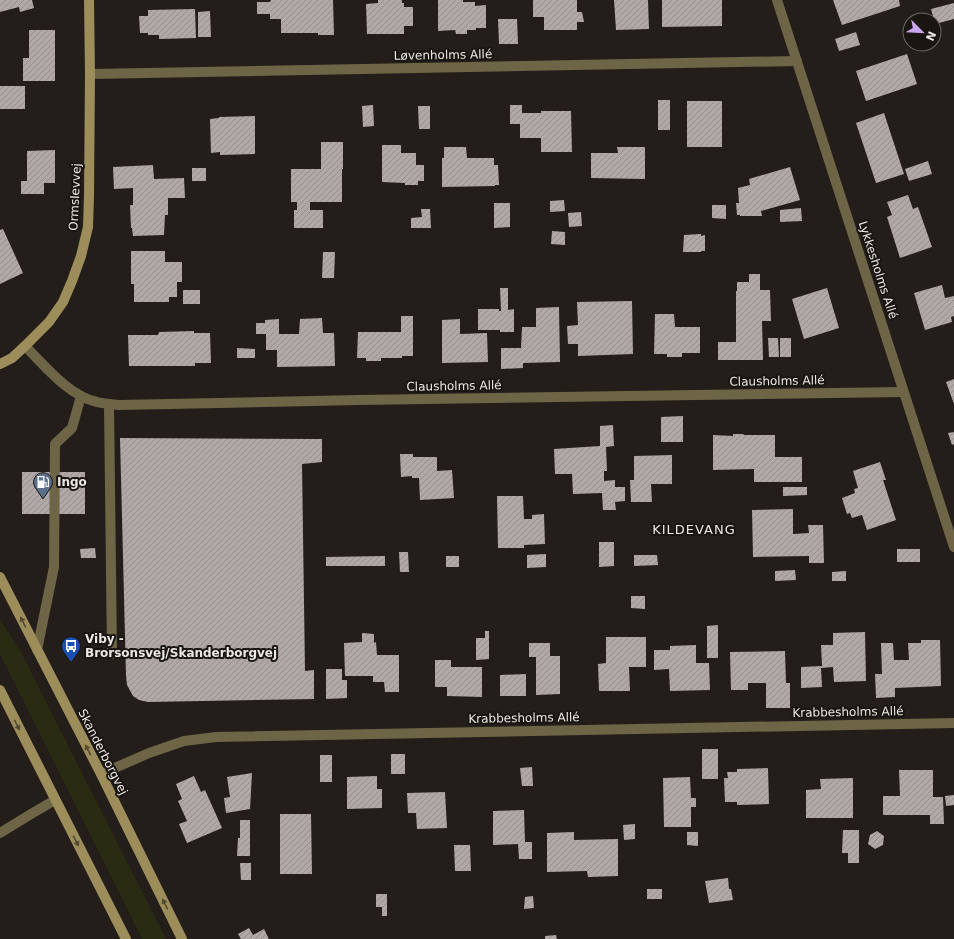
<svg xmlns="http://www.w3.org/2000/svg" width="954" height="939" viewBox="0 0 954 939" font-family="'DejaVu Sans',sans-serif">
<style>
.grass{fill:#292b12}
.building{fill:url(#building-hatch)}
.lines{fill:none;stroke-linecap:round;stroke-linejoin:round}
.lane{stroke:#6e6546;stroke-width:10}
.street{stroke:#6e6546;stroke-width:10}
.secondary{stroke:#9c8d5a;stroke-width:10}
.oneway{fill:#544b32}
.labels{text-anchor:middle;stroke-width:4;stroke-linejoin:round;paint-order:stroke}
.street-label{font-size:12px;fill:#eae7e5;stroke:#191511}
.poi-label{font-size:12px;font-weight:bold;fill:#eae7e5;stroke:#191511;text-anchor:start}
.neighbourhood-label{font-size:13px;letter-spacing:1px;fill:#eae7e5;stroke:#191511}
</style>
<defs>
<pattern id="building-hatch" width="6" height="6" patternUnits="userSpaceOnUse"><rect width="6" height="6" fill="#b0a8a6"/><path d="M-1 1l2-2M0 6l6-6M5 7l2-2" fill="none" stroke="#968f8e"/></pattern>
</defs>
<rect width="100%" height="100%" fill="#231e1a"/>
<!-- grass -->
<path class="grass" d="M0,619L22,654L166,939H142L0,654Z"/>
<!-- building -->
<g class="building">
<path d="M0,0H32L34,8L20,12L19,7L0,12Z"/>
<path d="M271,0H333L334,35H318V33H281V19H270V14H257V2H270Z"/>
<path d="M378,0H402V3H404V7H413V26H404V34H367L366,4L378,3Z"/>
<path d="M438,0H463V2H475V6L486,5V28H476V30H467V34H456L455,30L438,31Z"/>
<path d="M533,0H577V12H582L584,22H577V30H544V17H533Z"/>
<path d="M614,0H648L649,29L616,30Z"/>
<path d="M662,0H722V26L662,27Z"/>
<path d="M833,0H899L900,6L842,25Z"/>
<path d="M954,3V19L935,24L931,9Z"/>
<path d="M195,9L196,38L159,39V35H148V33H140L139,16H148V10Z"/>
<path d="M210,11L211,37H198V12Z"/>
<path d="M498,19H517L518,44H499Z"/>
<path d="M29,30H55V81H23V58H29Z"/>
<path d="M856,32L860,45L839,51L835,39Z"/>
<path d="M907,54L917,84L866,101L856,71Z"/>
<rect x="0" y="86" width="25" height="23"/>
<rect x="658" y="100" width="12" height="30"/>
<rect x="687" y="101" width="35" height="46"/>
<path d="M373,105L374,126L363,127L362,106Z"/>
<path d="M510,105H522V113H541V111H571L572,152H541V138H520V124H510Z"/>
<path d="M418,106H430V129H419Z"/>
<path d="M884,113L904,174L876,183L856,123Z"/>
<path d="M255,116V154L220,155V152L211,153L210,119L219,118V117Z"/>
<path d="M321,142H343V169H342V202H310V210H323V228H294V210H297V202H291V169H321Z"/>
<path d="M382,145H401V153H416V165H424V181H418V185H405V183L382,182Z"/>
<path d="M444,147H466L467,158H494V165H498L499,185H495V186L442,187V158H444Z"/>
<path d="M617,147H645V179L591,178V153H618Z"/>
<path d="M55,150V183H44V194H21V181H27V151Z"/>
<path d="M928,161L932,174L909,181L905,169Z"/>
<path d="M153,165L154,179L184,178L185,198H168V215H165L164,235L133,236L132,228H131L130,205H133V188L114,189L113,167Z"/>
<path d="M790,167L800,200L761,211L762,216H740V215H737L736,203H739L738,188L750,185L749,179Z"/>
<rect x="192" y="168" width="14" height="13"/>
<path d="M908,195L913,209L918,207L932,247L900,258L887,217L892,215L887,202Z"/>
<path d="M564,200L565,211L550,212V201Z"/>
<path d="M494,203H510V227L494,228Z"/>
<path d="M712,205H726V219L712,218Z"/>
<path d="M801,208L802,221L780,222V210Z"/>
<path d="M421,209H430L431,228H411V218L422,217Z"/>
<path d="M581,212L582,226L569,227L568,213Z"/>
<path d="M3,229L23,273L0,284V230Z"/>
<path d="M552,231L565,232V245L551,244Z"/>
<path d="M701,234V236L705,235V251H701V252H683L684,235Z"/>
<path d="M131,251H165V262H182V282H177V297H169V302H134V284H131Z"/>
<path d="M323,252H335L334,278H322Z"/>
<path d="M749,274H760V290H770L771,321H762L763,360H718V342H736V291H737V282H749Z"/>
<path d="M942,285L945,298L954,296V316L951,317L952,322L925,330L914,293Z"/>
<path d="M500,288H508V310L514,309V332H500V330H478V309H499V311H501Z"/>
<path d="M827,288L839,328L804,339L792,299Z"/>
<rect x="183" y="290" width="17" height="14"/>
<path d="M632,301L633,354L578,356V344H568L567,326L578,325L577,302Z"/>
<path d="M559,307L560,362L523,363V368L501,369V348H521L522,327H536V308Z"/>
<path d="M655,314H674L675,327H700V353H682V357H667V354H654Z"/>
<path d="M401,316H413V356H402V358H381V361H366V358H357L358,332H401Z"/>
<path d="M322,318L323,333H334L335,366L277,367V350H266V334H256V323H265V320L279,319V334H299L300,319Z"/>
<path d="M460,319V334L487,333L488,362L442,363V320Z"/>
<path d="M194,331V333H210L211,363H195V366H129L128,335H158L159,332Z"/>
<path d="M768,338H778L779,357H769Z"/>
<rect x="780" y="338" width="11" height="19"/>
<path d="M237,348L255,349V358H237Z"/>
<path d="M954,379V404L946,382Z"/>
<path d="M683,416V442H661V417Z"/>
<path d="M613,425L614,446L606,447L607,471H604V481L615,480V487H625V501L615,502L616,510H603L602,493L573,494L572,474H555L554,449L600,446V426Z"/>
<path d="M954,432V444L952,445L948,433Z"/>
<path d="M733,434H743L744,435H775V457H802V482H754V469L713,470V435L733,436Z"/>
<path d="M120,438L322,439V462L302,464L305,671L314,670V699L148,702L139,700L133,696L127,685L126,676Z"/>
<path d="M400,454H413V457H437V471L452,470L454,498L420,500L419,478H412V476L401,477Z"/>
<path d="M672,455V484H651L652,502H631L630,480H634V456Z"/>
<path d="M880,462L886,480H883L896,520L867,530L862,515L852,518L850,513L847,514L842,498L855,493L854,489L858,488L853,471Z"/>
<rect x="22" y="472" width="63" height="42"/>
<path d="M783,487H807V495L783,496Z"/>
<path d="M497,496H523L524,519H532V515L544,514L545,544L524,545V548H498Z"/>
<path d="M793,509V534L809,533L808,525H823L824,563H809V556L753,557L752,510Z"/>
<path d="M599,542H614V566L599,567Z"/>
<path d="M95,548L96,558H81L80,549Z"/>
<rect x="897" y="549" width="23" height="13"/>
<path d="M399,552H408L409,572H400Z"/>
<path d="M546,554V567L527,568V555Z"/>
<path d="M634,555H657L658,565L634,566Z"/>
<path d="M385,556V566H326V557Z"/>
<rect x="446" y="556" width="13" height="11"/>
<path d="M795,570L796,580L775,581V571Z"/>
<path d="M846,571V581H832V572Z"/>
<path d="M631,596H645V609L631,608Z"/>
<path d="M718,625V658H707V626Z"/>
<path d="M485,631H489V659L476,660V638H485Z"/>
<path d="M865,632L866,681L834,682L833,667L821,668L822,687L801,688V667L822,666L821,645H833V633Z"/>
<path d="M362,633L374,634V643L376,642L377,655H399V692H385L384,682H373V676H345L344,643L362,642Z"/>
<path d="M606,637H646V667H629L630,691H599L598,664L606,663Z"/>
<path d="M921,640H940L941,686L895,688V697L876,698L875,674H882L881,643H893L894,660H909L908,643H921Z"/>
<path d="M529,643H550V656H560V694L536,695V657H529Z"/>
<path d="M696,645V663H709L710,690L670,691L669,669L654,670V650H670V646Z"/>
<path d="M785,651L786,683H790V708H766V683H748V690H731L730,652Z"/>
<path d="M435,660H451V667H482V697L447,696V687H435Z"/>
<path d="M326,669H342V680H347V698L326,699Z"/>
<path d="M526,674V696H500V675Z"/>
<rect x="702" y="749" width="16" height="30"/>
<rect x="391" y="754" width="14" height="20"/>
<rect x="320" y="755" width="12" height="27"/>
<path d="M532,767L533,786H522L520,768Z"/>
<path d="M768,768L769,804L737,805V802H725L724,778H728L727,772H737V769Z"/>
<path d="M899,770H933V797H943L944,824H930V815H883V796H900Z"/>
<path d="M252,773L250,809L226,813L224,798L230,797L227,777Z"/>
<path d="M194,776L201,792L205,790L222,828L187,843L179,824L187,821L178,801L182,799L176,784Z"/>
<path d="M377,776V789H382V808L347,809V777Z"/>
<path d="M690,777L691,798H696V807H691V827H664L663,778Z"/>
<path d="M853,778V818H806V790L821,789L820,779Z"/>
<path d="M445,792L447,828L417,829L416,813H408L407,793Z"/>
<path d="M954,795V805L946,806L945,796Z"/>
<path d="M524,810L525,842H532V859H519L518,844L493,845V811Z"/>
<path d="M280,814H311L312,874H280Z"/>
<path d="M240,820H250V856H237L238,838H240Z"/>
<path d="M635,824V839L624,840L623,825Z"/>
<path d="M843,830H859V863H848V853H842Z"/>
<path d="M877,831L884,836L883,845L875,849L868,844L870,835Z"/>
<path d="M574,832V840L618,839V876L588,877L587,871L547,872V833Z"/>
<path d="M687,832H698V846L687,845Z"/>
<path d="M454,845H470L471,871H455Z"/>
<path d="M240,863H251V880H241Z"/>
<path d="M728,878L729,889H731L733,900L709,903L705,881Z"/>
<rect x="647" y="889" width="15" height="10"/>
<path d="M376,894H387V916H382V907H376Z"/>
<path d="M533,896L534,908L524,909L525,897Z"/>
<path d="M249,928L253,935L264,929L269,939H241L238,934Z"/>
<path d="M556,935L557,939H545V936Z"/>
</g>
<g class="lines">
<!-- lane -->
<g class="lane">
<path d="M109,404L112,654"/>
<path d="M37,650L54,567L55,444L72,428L81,396"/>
</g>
<!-- street -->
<g class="street">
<path d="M777,0L954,547"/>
<path d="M90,74L797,61"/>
<path d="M25,346C45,366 69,396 97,402C104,404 112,404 119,405L358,400L903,392"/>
<path d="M101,774L149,753L184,741L216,737L954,723"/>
<path d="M0,833L31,814L55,800"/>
</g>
<!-- secondary -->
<g class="secondary">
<path d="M0,364L12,358L25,346L49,322L63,302L72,281L81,256L88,227L89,196L90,74L89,0"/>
<path d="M0,577L101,774L182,939"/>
<path d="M0,690L126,939"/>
</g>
</g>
<!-- one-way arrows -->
<defs><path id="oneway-solid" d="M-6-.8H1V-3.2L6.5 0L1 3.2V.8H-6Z"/></defs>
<g class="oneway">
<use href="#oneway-solid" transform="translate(23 622) rotate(-117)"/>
<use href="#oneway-solid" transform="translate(17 725) rotate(63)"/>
<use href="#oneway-solid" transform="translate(88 750) rotate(-117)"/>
<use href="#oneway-solid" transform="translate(76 841) rotate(63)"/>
<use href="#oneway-solid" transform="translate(165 904) rotate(-116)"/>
</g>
<!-- icons -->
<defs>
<symbol id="fuel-pin" viewBox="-11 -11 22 30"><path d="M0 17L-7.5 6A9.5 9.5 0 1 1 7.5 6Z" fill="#5c6f8a" stroke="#191511"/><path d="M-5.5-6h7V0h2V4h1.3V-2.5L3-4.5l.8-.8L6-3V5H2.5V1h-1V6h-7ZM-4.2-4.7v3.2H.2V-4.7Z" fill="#fff"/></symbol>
<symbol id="bus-pin" viewBox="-11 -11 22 30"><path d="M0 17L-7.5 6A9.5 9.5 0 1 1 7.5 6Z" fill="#1a4fb4" stroke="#191511"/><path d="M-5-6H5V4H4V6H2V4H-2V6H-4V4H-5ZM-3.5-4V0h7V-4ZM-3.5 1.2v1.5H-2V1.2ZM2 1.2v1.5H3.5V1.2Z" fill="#fff"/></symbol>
</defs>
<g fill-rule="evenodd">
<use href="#fuel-pin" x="32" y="471" width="22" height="30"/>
<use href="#bus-pin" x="60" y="635" width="22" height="30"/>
</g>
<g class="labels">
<!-- street labels -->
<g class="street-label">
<text transform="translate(443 55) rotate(-1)" y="4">Løvenholms Allé</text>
<text transform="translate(75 197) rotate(-87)" y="4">Ormslevvej</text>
<text transform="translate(878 270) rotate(72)" y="4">Lykkesholms Allé</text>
<text transform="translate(777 381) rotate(-1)" y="4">Clausholms Allé</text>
<text transform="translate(454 386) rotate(-1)" y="4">Clausholms Allé</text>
<text transform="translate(848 712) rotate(-1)" y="4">Krabbesholms Allé</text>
<text transform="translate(524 718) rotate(-1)" y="4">Krabbesholms Allé</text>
<text transform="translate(103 752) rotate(63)" y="4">Skanderborgvej</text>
</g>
<!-- poi labels -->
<g class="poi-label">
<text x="57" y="486">Ingo</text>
<text x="85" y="643">Viby -<tspan x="85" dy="14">Brorsonsvej/Skanderborgvej</tspan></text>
</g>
<!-- neighbourhood labels -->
<g class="neighbourhood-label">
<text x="694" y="534">KILDEVANG</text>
</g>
</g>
<!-- north arrow -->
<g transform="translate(922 32) rotate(114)"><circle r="19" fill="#191511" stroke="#6d6966"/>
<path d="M0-3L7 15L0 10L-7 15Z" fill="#c9a5ee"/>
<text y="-6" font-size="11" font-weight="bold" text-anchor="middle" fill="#eae7e5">N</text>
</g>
</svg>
